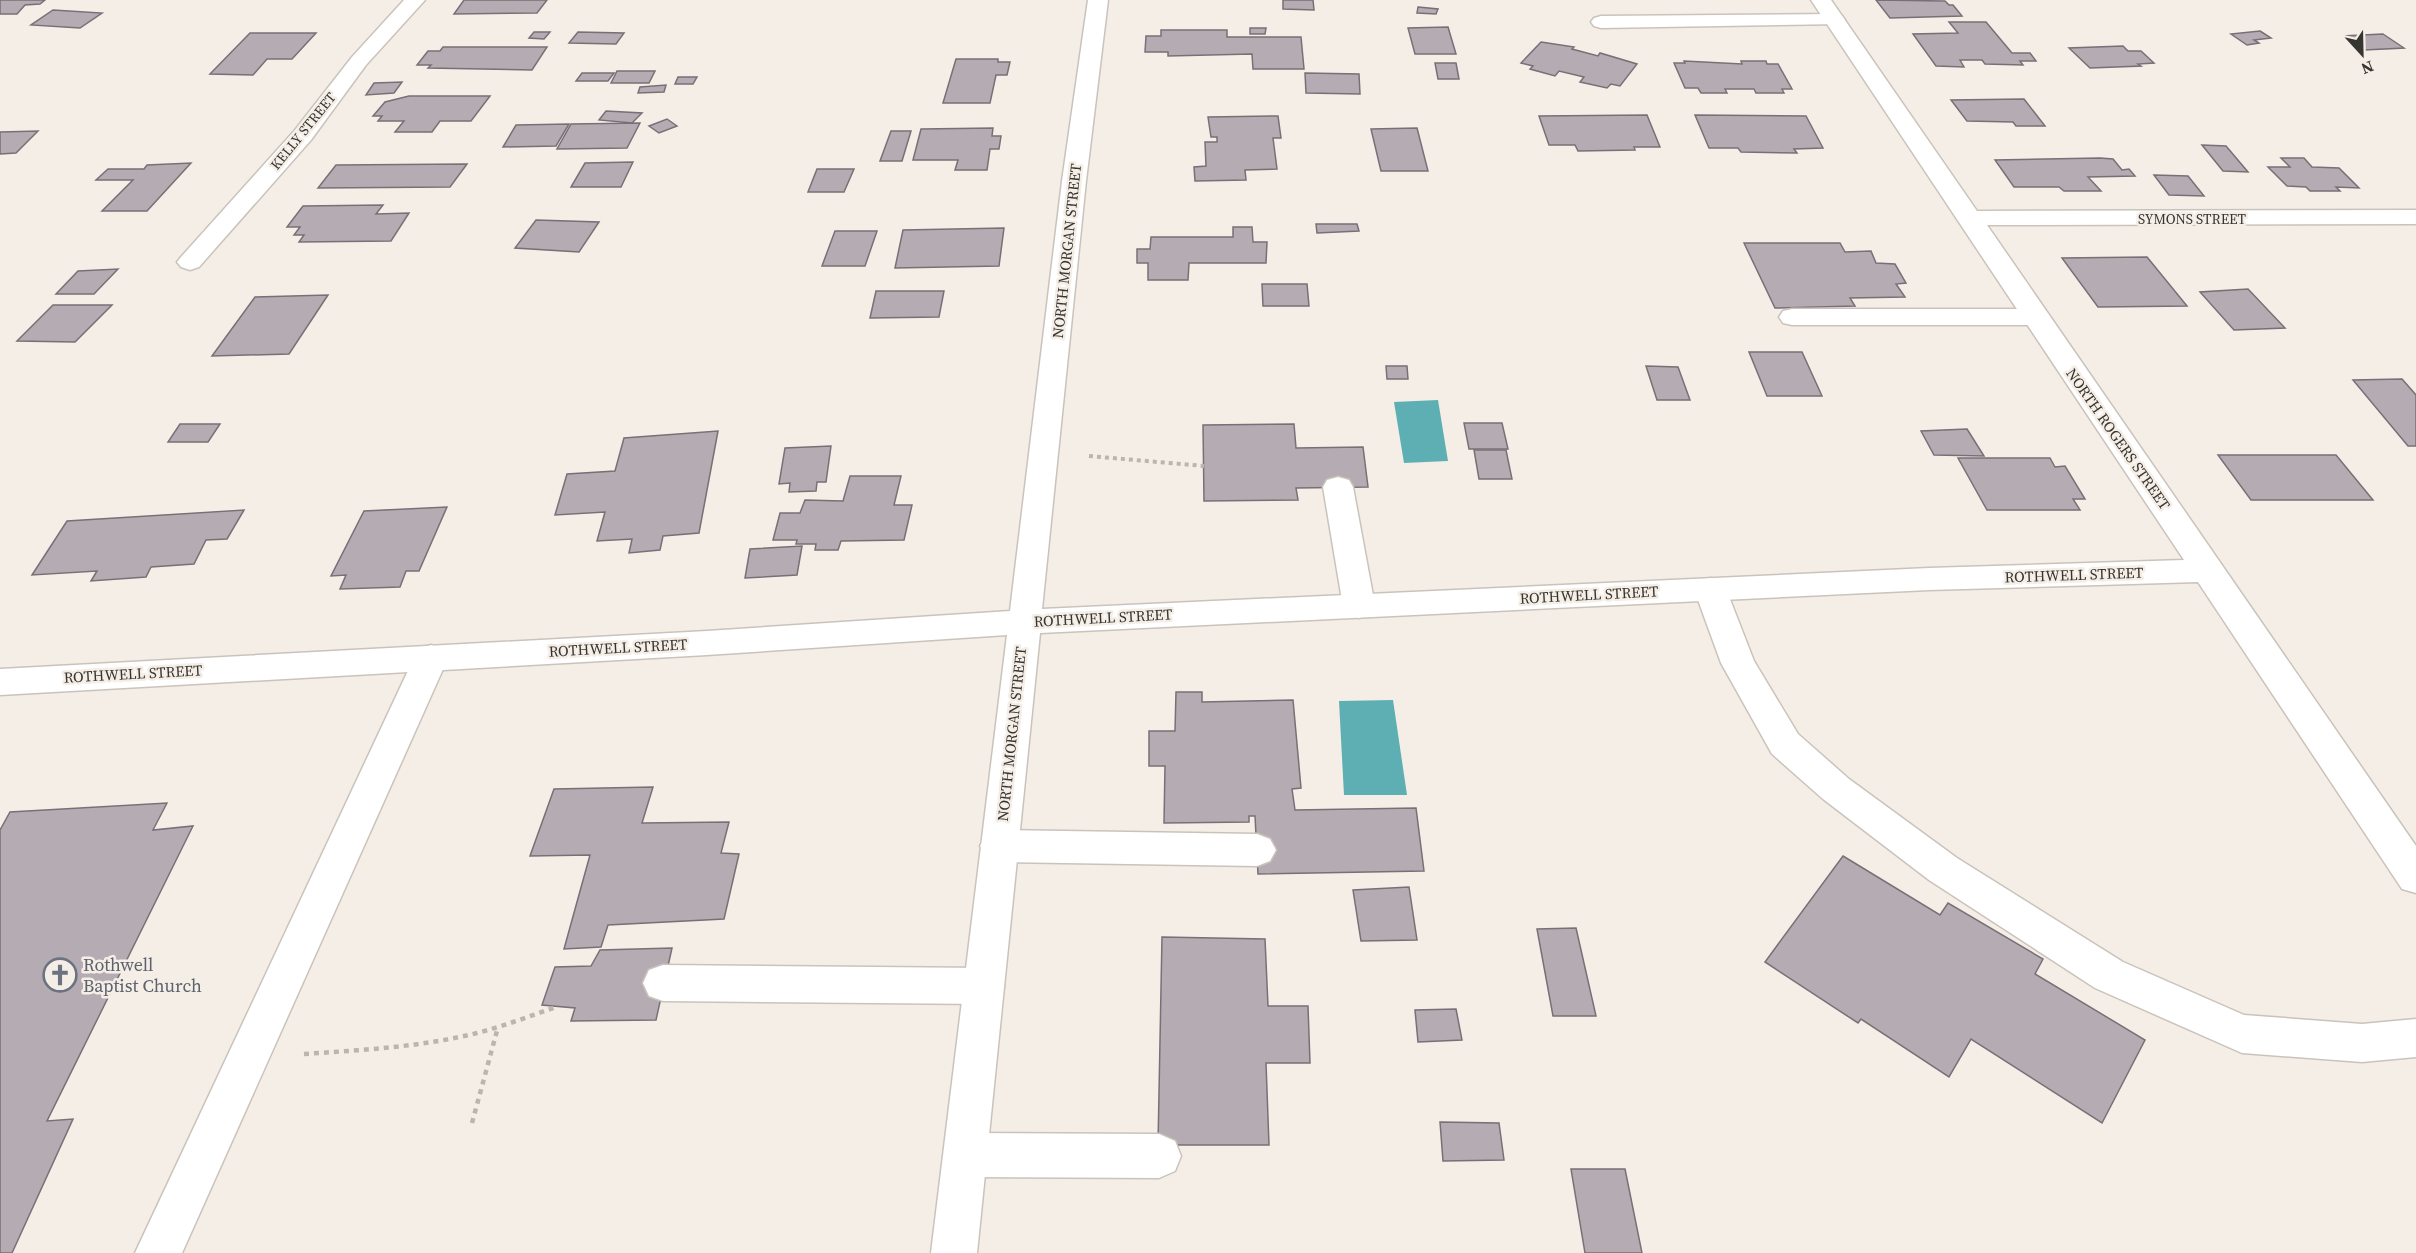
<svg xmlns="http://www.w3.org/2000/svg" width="2416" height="1253" viewBox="0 0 2416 1253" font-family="'Source Serif 4',serif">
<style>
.water{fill:#5dafb3}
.building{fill:#b5acb3;stroke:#777076;stroke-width:1.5}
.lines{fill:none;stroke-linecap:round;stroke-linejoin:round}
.lane-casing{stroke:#cac3bb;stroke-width:3}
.street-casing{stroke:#cac3bb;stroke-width:3}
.path-far1{stroke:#bbb5ae;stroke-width:4;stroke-dasharray:4 4;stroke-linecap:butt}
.path{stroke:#bbb5ae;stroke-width:4.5;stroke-dasharray:5 5;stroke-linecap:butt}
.lane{fill:#fff;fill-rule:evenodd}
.street{fill:#fff;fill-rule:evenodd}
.labels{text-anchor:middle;stroke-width:5;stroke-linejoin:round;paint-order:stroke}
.far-street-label{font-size:14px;fill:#373531;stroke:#f5eee6}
.street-label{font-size:15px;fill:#373531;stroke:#f5eee6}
.near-worship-label{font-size:18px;fill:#5b616d;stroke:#f5eee6;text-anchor:start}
</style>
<rect width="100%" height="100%" fill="#f5eee6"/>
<!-- water -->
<g class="water">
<path d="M1438,400L1448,461L1404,463L1394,402Z"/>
<path d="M1393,700L1407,795H1344L1339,701Z"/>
</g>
<!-- building -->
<g class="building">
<path d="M0,0H45L40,4L25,5L17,14H0Z"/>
<path d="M464,0H547L537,13L454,14Z"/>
<path d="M1283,0H1313L1314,10L1283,9Z"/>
<path d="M1876,0L1945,1L1949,5H1953L1962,16L1890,18Z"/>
<path d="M1418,7L1438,9L1436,14L1417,13Z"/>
<path d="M53,10L102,13L80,28L31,25Z"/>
<path d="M1949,22H1986L2012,53H2030L2036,61H2020L2023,65L1985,64L1982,60H1960L1964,67L1936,66L1913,34L1958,33Z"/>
<path d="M1448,27L1456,54H1415L1408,28Z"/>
<path d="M1250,28H1266L1265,34H1250Z"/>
<path d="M1161,30H1227V37H1301L1304,69H1253L1252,54L1168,56V52H1145L1146,36H1161Z"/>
<path d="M2260,31L2271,38L2254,40L2259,43L2247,45L2231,34Z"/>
<path d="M534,32H550L544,39L529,38Z"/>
<path d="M578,32L624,33L616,44L569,43Z"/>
<path d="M250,33H316L292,59H267L253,75L210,74Z"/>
<path d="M2383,34L2404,48L2364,50L2343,36Z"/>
<path d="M1541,42L1574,47L1572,49L1598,56L1600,53L1637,64L1620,86L1611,84L1607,88L1580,82L1584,77L1559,71L1555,76L1530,69L1533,66L1521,63Z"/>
<path d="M2123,46L2128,51H2141L2154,63L2138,64L2141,66L2090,68L2069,48Z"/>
<path d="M443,47H547L532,70L428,68L431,65H417L428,51H440Z"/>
<path d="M956,59H998V62H1010L1007,75H996L990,103H943Z"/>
<path d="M1684,61L1742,64L1741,61H1766L1767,64H1778L1792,89H1782L1784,93H1756L1754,89H1725L1727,93H1701L1698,88H1685L1674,63H1685Z"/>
<path d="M1435,63H1456L1459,79H1438Z"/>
<path d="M617,71H655L649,83H611Z"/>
<path d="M582,73H614L608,81H576Z"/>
<path d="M1305,73L1359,74L1360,94L1306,93Z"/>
<path d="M678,77H697L693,84H675Z"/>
<path d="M402,82L394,93L366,95L374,83Z"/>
<path d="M666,85L664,92L638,93L640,87Z"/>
<path d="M409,96H490L471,121H440L432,132H395L404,121H378L382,116H373L385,102Z"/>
<path d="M2024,99L2045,126H2016L2013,122L1967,121L1951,100Z"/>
<path d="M606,111L642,113L632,123L599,120Z"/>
<path d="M1647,115L1660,147H1634L1635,150L1578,151L1575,145H1549L1539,116Z"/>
<path d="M1695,115L1806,116L1823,148L1794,149L1797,153L1741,152L1738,148H1709Z"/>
<path d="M1278,116L1281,138H1273L1277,169L1245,170L1246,180L1195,181L1194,167L1206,166L1205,142H1217V137H1211L1208,117Z"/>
<path d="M667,119L677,126L659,133L649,126Z"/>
<path d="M640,123L627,148L557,149L571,124Z"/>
<path d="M569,124L556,146L503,147L516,125Z"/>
<path d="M993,128L992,136H1001L999,149H990L987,170H955L958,160H913L921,129Z"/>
<path d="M1417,128L1428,171H1381L1371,129Z"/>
<path d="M38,131L16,153L0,154V132Z"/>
<path d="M891,131H911L902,161H880Z"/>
<path d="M2202,145L2226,146L2248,172L2223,171Z"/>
<path d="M2100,158L2113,159L2122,170L2129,169L2135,176L2088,177L2101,191H2064L2059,187H2014L1995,160Z"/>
<path d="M2281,158H2304L2312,167L2339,168L2359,188L2336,187L2340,191H2310L2306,187L2287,186L2268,167H2290Z"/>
<path d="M633,162L621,187H571L585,163Z"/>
<path d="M191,163L147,211H102L133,180H96L108,169H144L147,165Z"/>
<path d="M467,164L450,187L318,188L336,165Z"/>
<path d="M817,169H854L844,192H808Z"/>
<path d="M2154,175L2188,176L2204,196L2169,195Z"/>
<path d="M383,205L376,214L409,213L391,241L299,242L304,235H294L300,227H287L303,206Z"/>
<path d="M536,220L599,222L579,252L515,248Z"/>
<path d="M1316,224H1357L1359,231L1317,233Z"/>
<path d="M1233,227H1252L1253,242H1267L1266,263H1189L1188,280H1148V263H1137V249H1150L1151,237H1233Z"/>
<path d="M1004,228L999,266L895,268L903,230Z"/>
<path d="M835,231H877L865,266H822Z"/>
<path d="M1744,243H1840L1845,252L1871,251L1876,263L1895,264L1906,283L1896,284L1905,297L1850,298L1855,306L1775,308Z"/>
<path d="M2147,257L2187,306L2098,307L2062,258Z"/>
<path d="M118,269L94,294H56L78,271Z"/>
<path d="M1262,284H1307L1309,306H1263Z"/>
<path d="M2248,289L2285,328L2234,330L2200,292Z"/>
<path d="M876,291H944L939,317L870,318Z"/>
<path d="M328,295L289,354L212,356L255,297Z"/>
<path d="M53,305H112L75,342L17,341Z"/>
<path d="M1749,352H1802L1822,396H1767Z"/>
<path d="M1386,366H1407L1408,379H1387Z"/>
<path d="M1646,366L1678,367L1690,400H1657Z"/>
<path d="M2402,379L2416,395V446H2408L2353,380Z"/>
<path d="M1464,423H1502L1508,449H1469Z"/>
<path d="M180,424H220L208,442H168Z"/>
<path d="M1294,424L1296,448L1363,447L1368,487L1296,488L1298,500L1204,501L1203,425Z"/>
<path d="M1967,429L1984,456L1934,455L1921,431Z"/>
<path d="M718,431L699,533L663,536L660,550L629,553L632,539L597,541L605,512L555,515L567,474L615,471L624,438Z"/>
<path d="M831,446L826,482H817L816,491L789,492L790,483L779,484L785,448Z"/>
<path d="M1474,450H1506L1512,479H1479Z"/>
<path d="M2218,455H2336L2373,500H2251Z"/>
<path d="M1958,458H2050L2055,467L2065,466L2085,499H2073L2080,510H1987Z"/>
<path d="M850,476H901L894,505H912L904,540L841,541L838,550H815L816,544H796L797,540H773L780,513H800L805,500L843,501Z"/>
<path d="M447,507L419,571H406L400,587L340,589L346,575L331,576L364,511Z"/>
<path d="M244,510L227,539L206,540L194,564L151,567L146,577L91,581L97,571L32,575L67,521Z"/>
<path d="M802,546L797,575L745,578L750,549Z"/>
<path d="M1176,692H1202V702L1293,700L1301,788L1292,789L1295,810L1416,808L1424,871L1258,874L1255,816H1249V822L1164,823L1165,766H1149V731H1175Z"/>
<path d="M653,787L642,823L729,822L721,853L739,854L724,919L608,925L601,947L564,949L590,855L530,856L554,789Z"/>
<path d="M167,803L153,830L193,826L47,1121L73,1119L12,1253H0V830L10,812Z"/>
<path d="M1843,856L1940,915L1948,903L2043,959L2035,974L2145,1040L2102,1123L1971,1039L1949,1077L1861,1019L1858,1023L1765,962Z"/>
<path d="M1409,887L1417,940L1361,941L1353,890Z"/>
<path d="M1576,928L1596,1016H1553L1537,929Z"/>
<path d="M1162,937L1265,939L1268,1006H1308L1310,1063H1266L1269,1145H1158Z"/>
<path d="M672,948L656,1020L571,1021L575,1008L542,1005L555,967L591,966L600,950Z"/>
<path d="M1456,1009L1462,1040L1418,1042L1415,1010Z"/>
<path d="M1440,1122L1499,1123L1504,1160L1443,1161Z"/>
<path d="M1571,1169H1625L1642,1253H1585Z"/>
</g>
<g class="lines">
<defs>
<g id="lane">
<path d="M1835,14L1842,16L1845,20L1842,24L1601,28L1594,26L1591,22L1594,18L1601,16Z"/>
<path d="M1792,309H2035L2044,311L2048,317L2044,323L2035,325H1792L1783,323L1779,317L1783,311Z"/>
<path d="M1338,477L1349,480L1353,487L1375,606L1371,614L1359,618L1347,614L1343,606L1323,487L1327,480Z"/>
<path d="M1710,578L1721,581L1726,589L1754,661L1798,734L1849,779L1957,858L2123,962L2244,1015L2362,1024L2416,1019V1057L2362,1062L2242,1053L2095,988L1929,880L1823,799L1772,754L1721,663L1694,589L1699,581Z"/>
<path d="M431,645L443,649L448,658L182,1253H135L414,658L419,649Z"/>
<path d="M999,830L1257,834L1270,839L1276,850L1270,861L1257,866L999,862L986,857L980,846L986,835Z"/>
<path d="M663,965L984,968L998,973L1004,986L998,999L984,1004L663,1001L649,996L643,983L649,970Z"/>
<path d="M966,1133L1159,1134L1175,1141L1181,1156L1175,1171L1159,1178L966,1177L950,1170L944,1155L950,1140Z"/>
</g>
<g id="street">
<path d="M404,0H425L366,65L311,140L199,267L190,270L181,267L177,262L181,257L295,130L352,57Z"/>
<path d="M1088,0H1108L1086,181L1042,609L1929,568L2184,560L1811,0H1831L1977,211L2416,210V224L1987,225L2416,846V893L2402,889L2198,582L1929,590L1040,633L977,1253H931L1007,635L707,655L0,695V669L707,631L1010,611L1062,181Z"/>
</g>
</defs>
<!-- lane casing -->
<use href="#lane" class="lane-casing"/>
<!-- street casing -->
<use href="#street" class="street-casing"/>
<!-- path-far1 -->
<path class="path-far1" d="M1089,456L1204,466"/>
<!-- path -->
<g class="path">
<path d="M304,1054C362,1050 421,1047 477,1033C504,1026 530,1016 556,1007"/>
<path d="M472,1123L498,1027"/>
</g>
<!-- lane -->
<use href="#lane" class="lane"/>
<!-- street -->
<use href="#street" class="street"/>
</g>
<!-- icons -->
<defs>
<symbol id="church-ring" viewBox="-11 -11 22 22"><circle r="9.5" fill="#f5eee6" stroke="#6b7280" stroke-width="1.5"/><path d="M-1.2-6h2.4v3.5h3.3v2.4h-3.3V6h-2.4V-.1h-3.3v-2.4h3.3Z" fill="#6b7280"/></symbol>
</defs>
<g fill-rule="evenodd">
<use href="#church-ring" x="41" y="956" width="38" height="38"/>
</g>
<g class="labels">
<!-- far-street labels -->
<g class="far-street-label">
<text transform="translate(303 131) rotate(-51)" y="5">KELLY STREET</text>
<text x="2192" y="224">SYMONS STREET</text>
</g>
<!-- street labels -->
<g class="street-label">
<text transform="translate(1067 251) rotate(-84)" y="5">NORTH MORGAN STREET</text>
<text transform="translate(2118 439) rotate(55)" y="5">NORTH ROGERS STREET</text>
<text transform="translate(2074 575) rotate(-2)" y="5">ROTHWELL STREET</text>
<text transform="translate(1589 595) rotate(-3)" y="5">ROTHWELL STREET</text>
<text transform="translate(1103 618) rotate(-3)" y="5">ROTHWELL STREET</text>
<text transform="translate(618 648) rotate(-3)" y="5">ROTHWELL STREET</text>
<text transform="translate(133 674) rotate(-3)" y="5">ROTHWELL STREET</text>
<text transform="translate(1012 734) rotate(-84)" y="5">NORTH MORGAN STREET</text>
</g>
<!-- near-worship labels -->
<g class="near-worship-label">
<text x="83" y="971">Rothwell<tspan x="83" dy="21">Baptist Church</tspan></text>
</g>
</g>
<!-- north arrow -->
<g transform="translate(2362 54) rotate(158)" stroke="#f5eee6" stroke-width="4.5" paint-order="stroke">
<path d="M0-4.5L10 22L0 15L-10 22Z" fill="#373531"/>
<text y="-9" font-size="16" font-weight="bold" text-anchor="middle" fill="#373531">N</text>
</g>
</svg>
